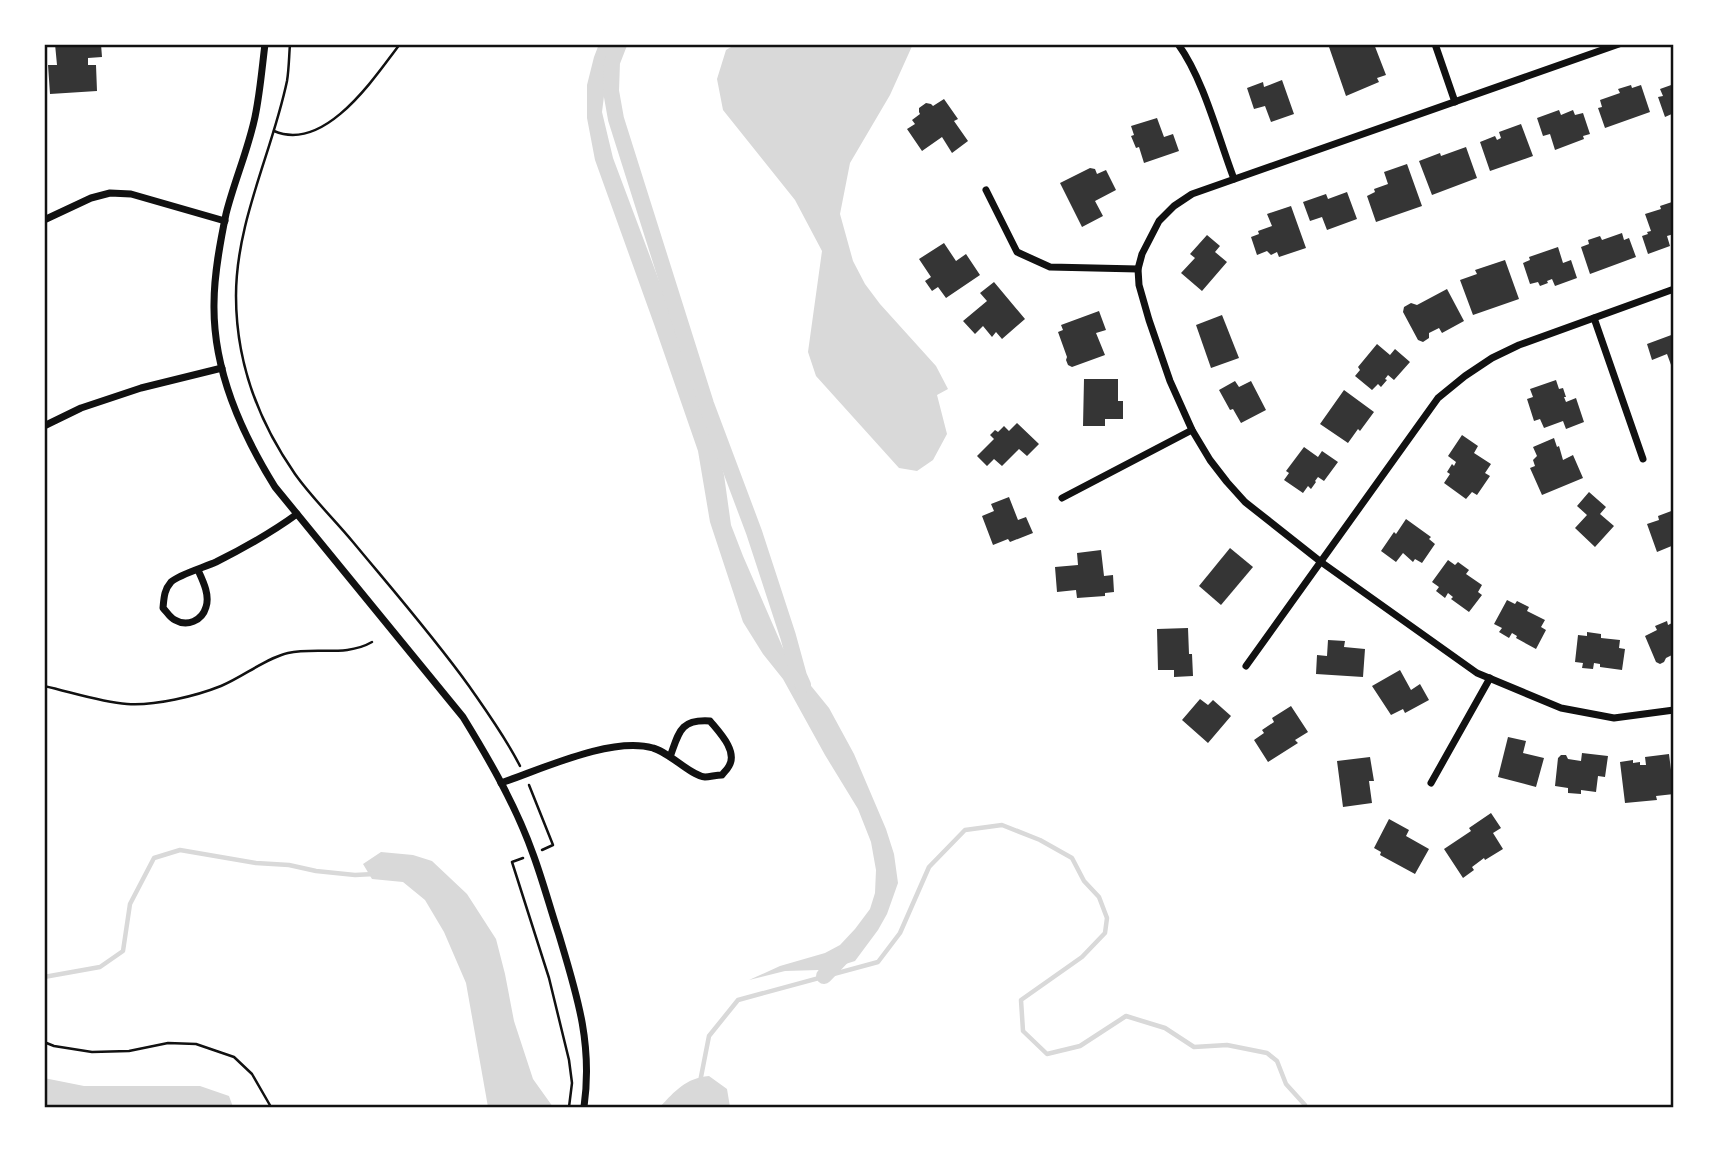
<svg xmlns="http://www.w3.org/2000/svg" width="1718" height="1151" viewBox="0 0 1718 1151" font-family="'Titillium Web',sans-serif">
<style>
.water{fill:#d9d9d9}
.lines{fill:none;stroke-linecap:round;stroke-linejoin:round}
.stream{stroke:#d9d9d9;stroke-width:4.5}
.canal{stroke:#d9d9d9;stroke-width:16}
.building{fill:#353535}
.path{stroke:#111;stroke-width:2.5}
.minor{stroke:#111;stroke-width:7}
.neatline{fill:none;stroke:#111;stroke-width:2.5}
</style>
<rect width="100%" height="100%" fill="#fff"/>
<!-- water -->
<g class="water">
<path d="M599,44H618L619,56L610,74L604,96L602,112L613,158L696,379L715,441L724,475L731,525L743,556L783,648L803,676L829,708L854,754L886,829L894,854L898,883L887,914L878,930L855,961L836,967L819,970L785,971L749,980L780,966L825,953L840,945L855,929L870,909L875,893L876,870L871,842L858,809L825,755L783,679L763,654L743,622L710,522L698,451L654,324L595,160L587,118V85L594,57Z"/>
<path d="M736,44H913L890,95L850,163L840,214L853,261L865,284L880,304L936,366L948,389L937,395L947,434L933,460L917,471L899,468L816,376L808,352L822,251L795,200L723,110L717,79L726,50Z"/>
<path d="M381,852L413,855L432,861L467,894L496,939L505,974L514,1021L533,1079L553,1107H488L466,983L444,932L425,900L403,882L372,879L363,864Z"/>
<path d="M709,1076L727,1089L730,1107H660C675,1091 686,1078 709,1076Z"/>
<path d="M44,1078L84,1086H200L229,1096L233,1107H44Z"/>
</g>
<g class="lines">
<!-- stream -->
<g class="stream">
<path d="M44,977L100,967L123,951L130,904L154,858L180,850L256,863L289,865L316,871L355,875L374,874"/>
<path d="M700,1082L709,1036L738,1000L878,962L900,933L929,867L965,830L1002,825L1040,840L1072,858L1084,881L1099,897L1107,918L1105,933L1082,957L1021,1000L1023,1031L1047,1054L1080,1046L1126,1016L1165,1028L1194,1047L1227,1045L1267,1053L1277,1061L1286,1084L1305,1105L1304,1107"/>
</g>
<!-- canal -->
<g class="canal">
<path d="M619,44L612,62L611,91L616,119L706,404L754,532L788,636L799,676L803,685"/>
<path d="M824,976L846,953"/>
</g>
</g>
<!-- building -->
<g class="building">
<path d="M55,44H101L102,57L88,58V65H96L97,91L50,94L48,65H57Z"/>
<path d="M1328,44H1374L1386,75L1377,78L1379,82L1346,96Z"/>
<path d="M1282,80L1294,114L1271,122L1265,106L1254,109L1247,88L1263,82L1264,87Z"/>
<path d="M1674,84V113L1665,117L1658,97L1663,96L1660,89Z"/>
<path d="M1631,85L1632,88L1641,85L1650,112L1605,128L1598,108L1602,107L1600,100L1620,93L1618,89Z"/>
<path d="M944,99L958,119L954,121L968,141L952,153L942,137L922,151L907,129L915,124L912,120L920,114L919,112V108L926,103L931,104L933,106Z"/>
<path d="M1559,110L1561,115L1573,110L1575,115L1583,113L1590,134L1583,136L1584,139L1555,150L1550,134L1543,136L1537,118Z"/>
<path d="M1157,118L1164,137L1173,134L1179,151L1144,163L1139,147L1136,148L1131,136L1134,135L1131,126Z"/>
<path d="M1521,124L1533,156L1490,171L1480,142L1495,136L1497,140L1501,138L1499,132Z"/>
<path d="M1466,147L1477,178L1432,195L1419,161L1440,153L1441,156Z"/>
<path d="M1407,164L1422,206L1376,222L1367,196L1375,192L1374,189L1388,184L1384,172Z"/>
<path d="M1090,168L1095,169L1097,174L1106,170L1116,190L1095,201L1103,216L1082,227L1060,183Z"/>
<path d="M1347,192L1357,219L1327,230L1322,217L1310,221L1303,202L1326,194L1328,199Z"/>
<path d="M1672,202L1674,207V234L1667,236L1670,246L1648,254L1642,236L1648,234L1647,232L1651,231L1645,214L1661,209L1660,206Z"/>
<path d="M1291,206L1306,248L1279,257L1277,252L1271,255L1267,251L1257,255L1251,237L1259,234L1258,231L1272,226L1267,214Z"/>
<path d="M1622,233L1624,240L1629,238L1636,257L1590,274L1581,247L1589,244L1588,240L1600,236L1602,240Z"/>
<path d="M1207,235L1220,246L1215,252L1227,262L1202,291L1181,273L1195,258L1190,254Z"/>
<path d="M944,243L956,261L966,254L980,275L946,298L938,287L932,291L925,281L931,277L919,259Z"/>
<path d="M1558,247L1563,263L1571,260L1577,278L1555,286L1552,279L1547,281L1548,283L1540,286L1538,282L1530,284L1523,263L1530,260L1529,257Z"/>
<path d="M1505,260L1519,299L1473,315L1460,280L1477,274L1475,270Z"/>
<path d="M994,282L1025,319L1002,339L996,332L992,337L983,326L975,334L963,321L987,301L980,293Z"/>
<path d="M1447,289L1464,321L1442,333L1439,328L1429,333V338L1423,342L1418,340L1403,312L1404,307L1411,303L1417,305Z"/>
<path d="M1099,311L1106,330L1096,333L1105,355L1072,367L1068,365L1066,360L1067,357L1058,332L1063,330L1061,325Z"/>
<path d="M1222,315L1239,358L1211,368L1196,325Z"/>
<path d="M1674,334V373L1667,354L1652,360L1647,344Z"/>
<path d="M1377,344L1390,355L1395,349L1410,362L1394,380L1388,375L1385,379L1387,380L1381,387L1378,384L1372,390L1355,376L1360,370L1358,367Z"/>
<path d="M1084,379H1118V401H1123V419H1105V426H1083Z"/>
<path d="M1556,380L1559,389L1563,388L1566,397H1564L1566,402L1576,398L1584,422L1566,429L1563,421L1544,428L1540,419L1534,421L1527,399L1533,397L1530,389Z"/>
<path d="M1235,381L1239,387L1251,381L1266,410L1241,423L1233,409L1230,410L1219,390Z"/>
<path d="M1344,390L1374,412L1360,431L1358,429L1348,443L1320,424Z"/>
<path d="M1017,423L1039,444L1027,456L1019,449L1002,466L994,459L987,466L977,456L994,439L990,435L995,430L998,432L1004,426L1009,431Z"/>
<path d="M1462,435L1478,446L1474,453L1491,464L1485,473L1490,476L1477,495L1472,492L1466,499L1444,483L1450,474L1447,472L1452,464L1454,466L1456,462L1448,456Z"/>
<path d="M1554,438L1557,447L1559,446L1563,460L1573,455L1583,478L1542,495L1530,468L1535,466L1533,460L1537,456L1533,447Z"/>
<path d="M1304,447L1318,457L1322,451L1338,462L1324,481L1318,477L1315,481L1316,482L1311,489L1308,486L1303,493L1284,480L1289,473L1286,471Z"/>
<path d="M1589,492L1606,507L1600,514L1614,526L1595,547L1575,528L1587,515L1577,506Z"/>
<path d="M1009,497L1018,520L1026,517L1033,533L1010,542L1008,539L993,545L982,516L994,511L991,504Z"/>
<path d="M1674,510V545L1657,552L1647,524L1659,520L1658,516Z"/>
<path d="M1406,519L1431,537L1429,539L1435,544L1422,563L1415,559L1413,562L1403,553L1396,562L1381,551L1394,532L1396,534Z"/>
<path d="M1230,548L1253,567L1221,605L1199,586Z"/>
<path d="M1101,550L1104,576L1113,575L1114,592L1105,593V596L1077,598L1076,590L1057,592L1055,567L1078,565L1077,553Z"/>
<path d="M1448,560L1455,565L1458,562L1469,570L1466,574L1482,585L1478,592L1482,595L1469,612L1451,599L1453,597L1448,593L1445,598L1436,591L1439,587L1432,582Z"/>
<path d="M1507,600L1515,604L1517,601L1529,607L1527,611L1545,620L1541,627L1546,630L1536,649L1516,638L1517,636L1512,633L1509,638L1499,632L1502,628L1494,624Z"/>
<path d="M1667,621L1668,625L1674,622V654L1666,658L1664,662L1660,664L1656,662L1645,636L1657,630L1655,626Z"/>
<path d="M1188,628L1189,654H1192L1193,676L1174,677V670H1158L1157,629Z"/>
<path d="M1587,632L1601,634V638L1620,640L1619,648L1625,649L1622,670L1600,667V664L1594,663L1593,669L1582,668L1583,663L1575,662L1578,635L1587,636Z"/>
<path d="M1328,640L1345,641L1344,647L1365,649L1363,677L1316,674L1317,655L1327,656Z"/>
<path d="M1400,670L1411,690L1420,684L1429,700L1405,713L1403,709L1391,715L1372,686Z"/>
<path d="M1200,699L1208,705L1213,700L1231,716L1208,743L1182,720Z"/>
<path d="M1291,706L1308,732L1295,740L1298,743L1268,762L1254,740L1264,733L1262,730L1274,722L1272,718Z"/>
<path d="M1508,737L1526,741L1523,753L1544,758L1536,787L1498,777Z"/>
<path d="M1582,753L1608,756L1605,777L1598,776L1596,792L1581,790V794L1568,793V788L1555,786L1558,758L1561,755H1566L1568,759L1581,761Z"/>
<path d="M1669,754L1674,794L1656,796L1657,800L1625,803L1620,762L1633,760V763L1640,762V765H1646L1645,757Z"/>
<path d="M1370,757L1374,781H1369L1372,803L1343,807L1337,761Z"/>
<path d="M1491,813L1501,828L1493,833L1503,849L1485,860L1484,858L1472,867L1474,870L1463,878L1444,849L1471,831L1469,828Z"/>
<path d="M1389,819L1409,830L1406,836L1429,849L1415,874L1380,855L1381,852L1374,848Z"/>
</g>
<g class="lines">
<!-- path -->
<g class="path">
<path d="M290,44C289,56 289,69 287,81C272,153 236,221 236,296C236,360 258,421 295,474C312,498 334,519 353,542C392,589 433,636 469,686C487,712 506,738 520,766"/>
<path d="M274,131C325,153 374,78 400,44"/>
<path d="M44,686C71,692 100,702 127,704C155,706 196,696 221,686C243,677 266,658 288,653C316,647 346,657 372,642"/>
<path d="M529,785L553,845L542,850"/>
<path d="M523,858L512,862L549,978L569,1060L572,1083L569,1107"/>
<path d="M44,1042L54,1046L92,1052L129,1051L168,1043L196,1044L234,1057L252,1074L271,1107"/>
</g>
<!-- minor -->
<g class="minor">
<path d="M265,44C262,68 260,93 255,117C248,150 234,182 226,214C220,243 214,274 214,304C213,370 241,432 275,487L463,717C490,761 516,806 533,854C543,881 550,908 559,935C577,995 593,1044 584,1107"/>
<path d="M1178,44C1204,80 1218,137 1234,179"/>
<path d="M1435,44L1455,102"/>
<path d="M1619,44L1192,194L1174,206L1159,221L1142,254L1138,269L1139,285L1149,320L1170,381L1192,430L1210,460L1227,482L1245,502L1321,562L1477,673L1561,708L1614,718L1674,710"/>
<path d="M986,190L1017,252L1050,267L1138,269"/>
<path d="M44,220L91,198L110,193L131,194L225,221"/>
<path d="M1594,318L1643,459"/>
<path d="M44,426L81,408L141,388L222,368"/>
<path d="M1062,498L1192,430"/>
<path d="M198,570C203,581 210,595 206,607C202,621 187,627 175,620C170,618 167,612 163,608C164,598 164,590 171,582C178,575 205,567 216,562C244,548 271,533 297,514"/>
<path d="M1246,666L1438,398L1465,376L1492,358L1519,345L1674,289"/>
<path d="M501,783C542,769 612,736 653,748C669,752 691,776 705,777C710,777 716,775 722,775C724,772 727,770 729,766C738,751 719,732 710,721C680,719 679,732 670,757"/>
<path d="M1431,783L1490,678"/>
</g>
</g>
<!-- border -->
<rect width="1718" height="1151" fill="none" stroke="#ffffff" stroke-width="91"/>
<rect x="46" y="46" width="1626" height="1060" class="neatline"/>
</svg>
